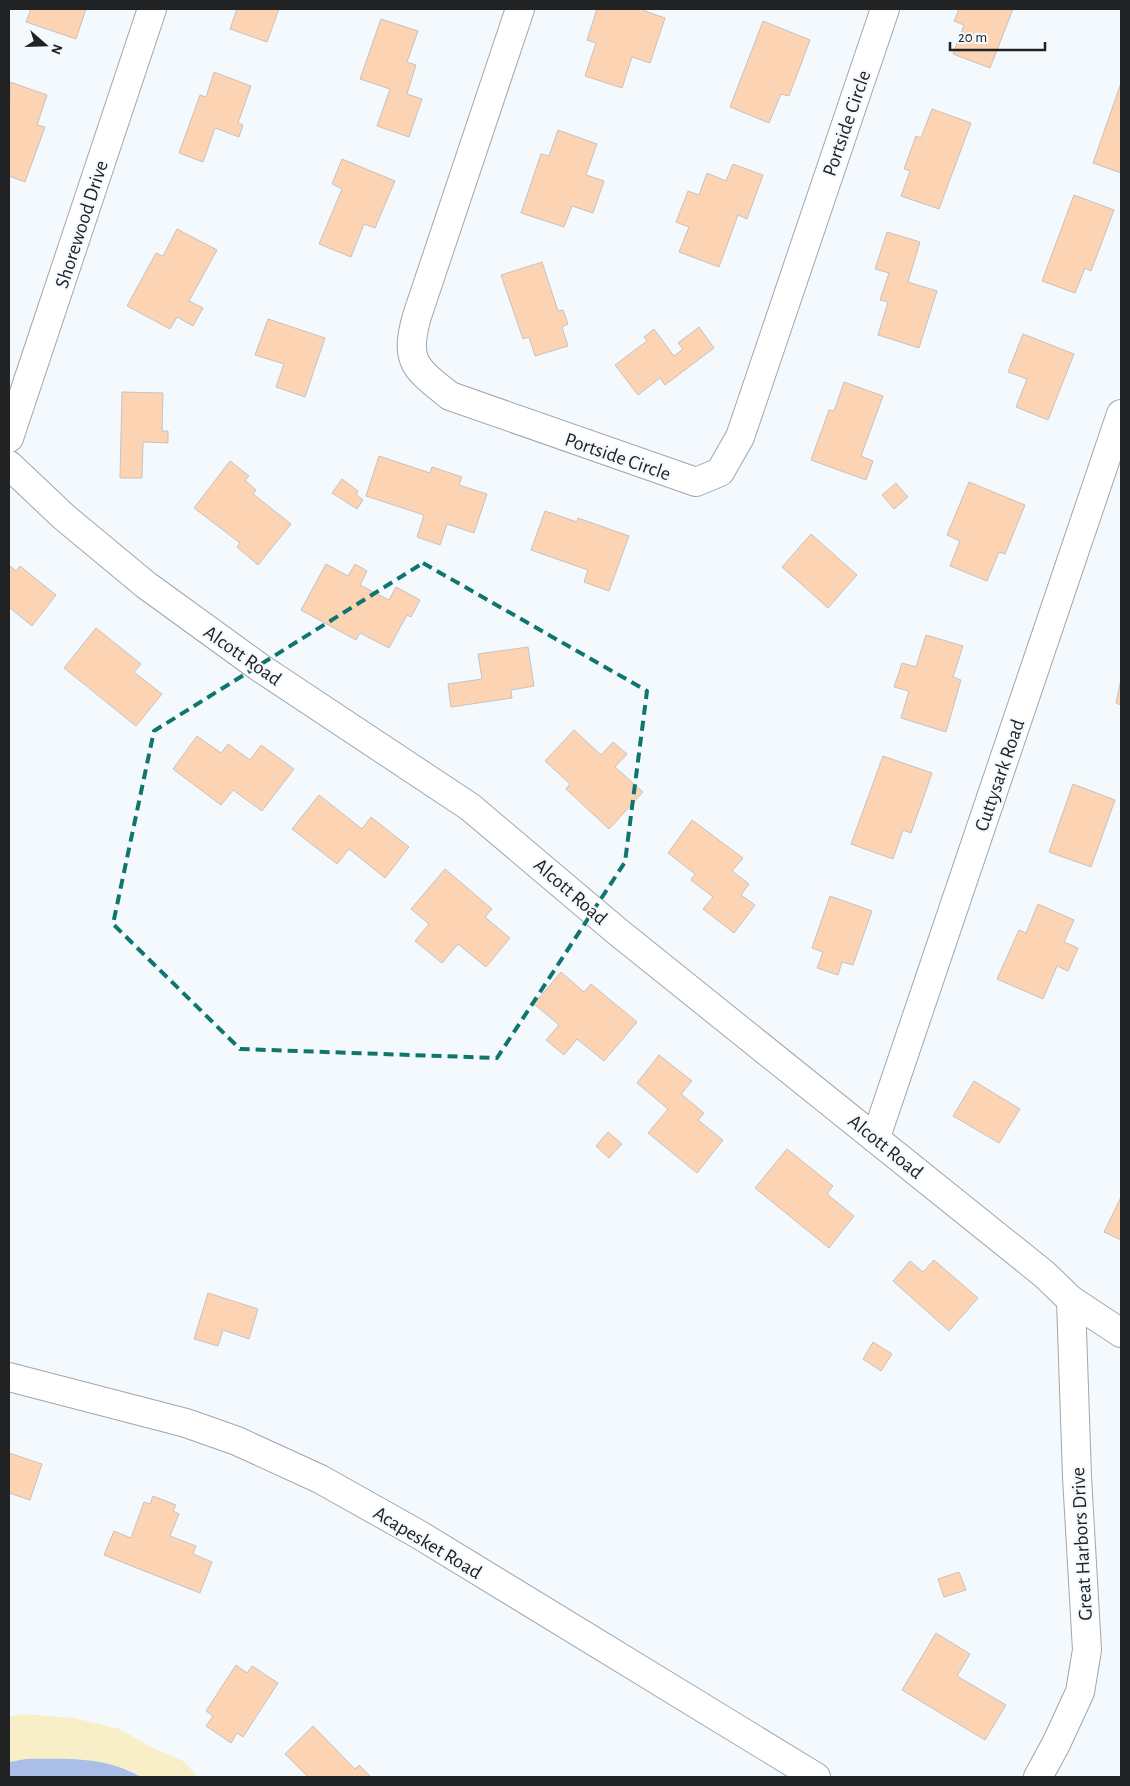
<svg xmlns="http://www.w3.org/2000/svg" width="1130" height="1786" viewBox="0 0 1130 1786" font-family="'Alegreya Sans',sans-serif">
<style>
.sand{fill:#f8efc9}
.water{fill:#aabee7}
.building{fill:#fcd3b3;stroke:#c8c2be}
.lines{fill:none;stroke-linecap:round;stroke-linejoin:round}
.minor-casing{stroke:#a1a6ab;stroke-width:30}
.secondary-casing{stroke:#a1a6ab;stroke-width:30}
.minor{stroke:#fff;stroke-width:28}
.secondary{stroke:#fff;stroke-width:28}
.marked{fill:none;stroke:#0f766e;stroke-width:4;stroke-dasharray:10 6;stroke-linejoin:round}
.labels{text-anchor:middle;stroke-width:4.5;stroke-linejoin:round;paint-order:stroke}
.street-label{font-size:20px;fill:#202224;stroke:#f4f9fe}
</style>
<rect width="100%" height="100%" fill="#f4f9fe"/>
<!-- sand -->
<path class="sand" d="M25,1714L74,1718L120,1729L151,1747L183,1761L198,1777H141L129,1770L26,1759L9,1762V1717Z"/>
<!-- water -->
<path class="water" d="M26,1759C66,1759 105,1756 141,1777H9V1762Z"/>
<!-- building -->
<g class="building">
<path d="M31,9H86L76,39L26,22Z"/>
<path d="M237,9H279L267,42L230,29Z"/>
<path d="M597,9H645V11L665,18L650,63L632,57L622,88L585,76L596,43L587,40Z"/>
<path d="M959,9H1013L990,68L953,54L964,25L954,21Z"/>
<path d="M381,19L418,31L407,62L416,65L407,94L422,99L409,137L377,126L390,89L360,79Z"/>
<path d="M763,21L810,40L789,96L781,94L769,123L730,107Z"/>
<path d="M214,72L251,86L238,123L243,125L239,137L215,128L203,162L179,153L200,95L206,97Z"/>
<path d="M10,82L47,95L37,125L45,127L25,182L9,176Z"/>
<path d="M1121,83V173L1093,163Z"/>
<path d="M932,109L971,123L939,209L901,196L910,171L904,169L916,136L921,138Z"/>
<path d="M558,130L597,144L586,175L604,181L593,213L572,206L564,227L521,213L541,154L549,156Z"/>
<path d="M342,159L395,181L375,228L364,224L351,257L319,244L342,189L332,184Z"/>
<path d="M733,164L763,175L747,219L738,215L719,267L679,252L689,227L676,222L688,191L699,195L707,173L726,181Z"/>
<path d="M1074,195L1114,210L1091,271L1085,268L1075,293L1042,281Z"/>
<path d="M177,229L217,250L189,301L203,308L193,326L177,317L170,329L127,306L156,253L163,256Z"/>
<path d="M887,232L920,242L908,282L937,291L919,348L878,335L888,302L880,300L889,273L875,269Z"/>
<path d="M542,262L558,311L563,310L568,324L562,327L568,346L535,356L529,337L523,339L501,275Z"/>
<path d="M268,319L325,338L305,397L276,387L284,364L255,355Z"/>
<path d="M699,327L714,348L665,385L660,378L638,395L615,365L647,341L644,337L654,329L674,356L683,349L678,343Z"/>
<path d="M1023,334L1074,354L1048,420L1016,407L1027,379L1008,372Z"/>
<path d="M844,382L883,396L861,456L873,461L866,480L811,460L829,410L834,411Z"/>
<path d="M122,392L163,393L162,431H168V443L143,442L142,478H120Z"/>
<path d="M379,456L430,473L432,467L462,477L459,485L487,494L474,533L447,524L440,545L417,537L424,515L366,496Z"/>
<path d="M230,461L249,476L245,480L256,490L253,494L291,524L258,565L237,547L240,543L194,508Z"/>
<path d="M342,479L358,491L356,494L363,500L357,509L332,493Z"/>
<path d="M969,482L1025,505L1005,554L999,552L987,581L950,566L960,541L947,535Z"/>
<path d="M896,483L908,497L894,509L882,495Z"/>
<path d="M545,511L577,522L578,518L629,536L609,591L584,582L588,570L531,550Z"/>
<path d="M811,534L857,575L828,608L782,567Z"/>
<path d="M326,564L348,576L355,564L367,571L360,585L389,600L396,587L420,600L411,617L407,615L389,648L360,633L356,640L301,610Z"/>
<path d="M9,565L16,571L20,566L56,595L32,626L9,607Z"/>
<path d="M96,628L141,664L134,672L162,694L136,726L64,668Z"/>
<path d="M926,635L963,646L953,677L961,680L946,732L901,718L909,691L894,687L902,663L916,667Z"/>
<path d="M528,647L534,686L511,690L512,698L451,707L448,684L482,679L478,654Z"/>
<path d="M1121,679V705L1116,703Z"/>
<path d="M574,730L601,755L613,742L627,754L615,767L643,792L609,829L566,789L570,784L545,761Z"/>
<path d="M197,736L221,753L228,744L250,760L261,745L294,769L262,811L233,790L221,805L173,769Z"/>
<path d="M883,756L932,773L911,833L903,830L893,859L851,844Z"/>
<path d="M1073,784L1115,800L1091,867L1049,852Z"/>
<path d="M319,795L362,829L371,817L409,847L385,878L349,849L337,864L292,829Z"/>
<path d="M692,820L743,858L732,871L749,884L741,895L755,905L734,933L703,909L713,897L691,880L695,874L668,853Z"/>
<path d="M445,869L492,909L485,917L510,938L486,967L458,944L442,963L415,941L429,924L411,909Z"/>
<path d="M830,896L872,911L853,965L842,962L838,975L817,968L823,952L812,948Z"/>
<path d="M1038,904L1074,920L1064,942L1078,948L1068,971L1057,966L1043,999L997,979L1019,930L1026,933Z"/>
<path d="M561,972L584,992L591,984L637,1022L604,1061L577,1039L564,1055L546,1040L559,1025L534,1004Z"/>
<path d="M659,1055L692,1081L681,1094L704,1113L698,1120L723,1140L697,1173L648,1133L668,1109L637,1083Z"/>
<path d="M974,1081L1020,1109L999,1143L953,1116Z"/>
<path d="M608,1132L622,1144L609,1158L596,1146Z"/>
<path d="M787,1149L833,1186L827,1194L854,1216L829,1248L755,1188Z"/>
<path d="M1121,1197V1240L1104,1232Z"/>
<path d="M934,1260L978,1298L949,1331L893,1281L910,1261L923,1272Z"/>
<path d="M208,1293L258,1309L249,1339L223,1330L218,1346L194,1339Z"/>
<path d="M873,1342L892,1354L881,1371L863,1359Z"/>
<path d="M9,1453L42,1464L30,1500L9,1493Z"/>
<path d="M153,1496L176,1505L173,1511L179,1514L170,1536L196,1546L193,1554L212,1562L200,1593L104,1555L114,1531L131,1538L144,1502L150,1504Z"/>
<path d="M959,1572L966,1590L944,1597L938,1579Z"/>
<path d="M936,1633L970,1654L957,1676L1006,1705L985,1740L902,1690Z"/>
<path d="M236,1665L247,1673L252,1666L278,1683L243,1737L237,1733L231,1743L206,1726L213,1716L206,1711Z"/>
<path d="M313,1726L355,1769L359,1765L371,1777H308L285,1754Z"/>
</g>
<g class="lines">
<defs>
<g id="minor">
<path d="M520,9L417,316C404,362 415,368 450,396L696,482L720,472L740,437L885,9"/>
<path d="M9,438L152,9"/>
<path d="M9,465L64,517L146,585L259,667L470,807L618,932L1044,1274L1071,1300L1121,1333"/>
<path d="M876,1137L1121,414"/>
<path d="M1038,1777L1056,1744L1080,1692L1087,1650L1077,1477L1071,1300"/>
</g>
<path id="secondary" d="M9,1377L186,1423L237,1441L320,1479L418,1534L816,1777"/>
</defs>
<!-- minor casing -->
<use href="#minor" class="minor-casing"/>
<!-- secondary casing -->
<use href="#secondary" class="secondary-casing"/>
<!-- minor -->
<use href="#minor" class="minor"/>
<!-- secondary -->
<use href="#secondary" class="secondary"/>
</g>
<!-- marked area -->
<path class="marked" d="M423,563L647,691L625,862L497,1058L240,1049L113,924L154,731Z"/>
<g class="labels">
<!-- street labels -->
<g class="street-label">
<text transform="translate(846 123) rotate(-71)" y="7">Portside Circle</text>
<text transform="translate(81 224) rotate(-72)" y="7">Shorewood Drive</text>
<text transform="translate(618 456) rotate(19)" y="7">Portside Circle</text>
<text transform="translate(243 655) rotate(35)" y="7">Alcott Road</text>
<text transform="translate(999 775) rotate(-71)" y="7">Cuttysark Road</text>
<text transform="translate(571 891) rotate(41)" y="7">Alcott Road</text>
<text transform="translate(886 1146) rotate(39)" y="7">Alcott Road</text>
<text transform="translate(428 1542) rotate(31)" y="7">Acapesket Road</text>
<text transform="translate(1081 1544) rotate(-93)" y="7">Great Harbors Drive</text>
</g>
</g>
<!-- border -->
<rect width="1130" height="1786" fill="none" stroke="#202224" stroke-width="20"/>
<!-- north arrow -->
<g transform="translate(45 45) rotate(110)" stroke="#f4f9fe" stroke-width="4" paint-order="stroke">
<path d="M0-4L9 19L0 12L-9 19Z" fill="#202224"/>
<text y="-8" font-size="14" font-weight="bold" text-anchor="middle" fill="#202224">N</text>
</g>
<!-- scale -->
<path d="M950 42v8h95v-8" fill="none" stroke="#202224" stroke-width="2.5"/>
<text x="958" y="42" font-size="15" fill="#202224" stroke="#f4f9fe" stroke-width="4" paint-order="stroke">20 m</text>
</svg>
